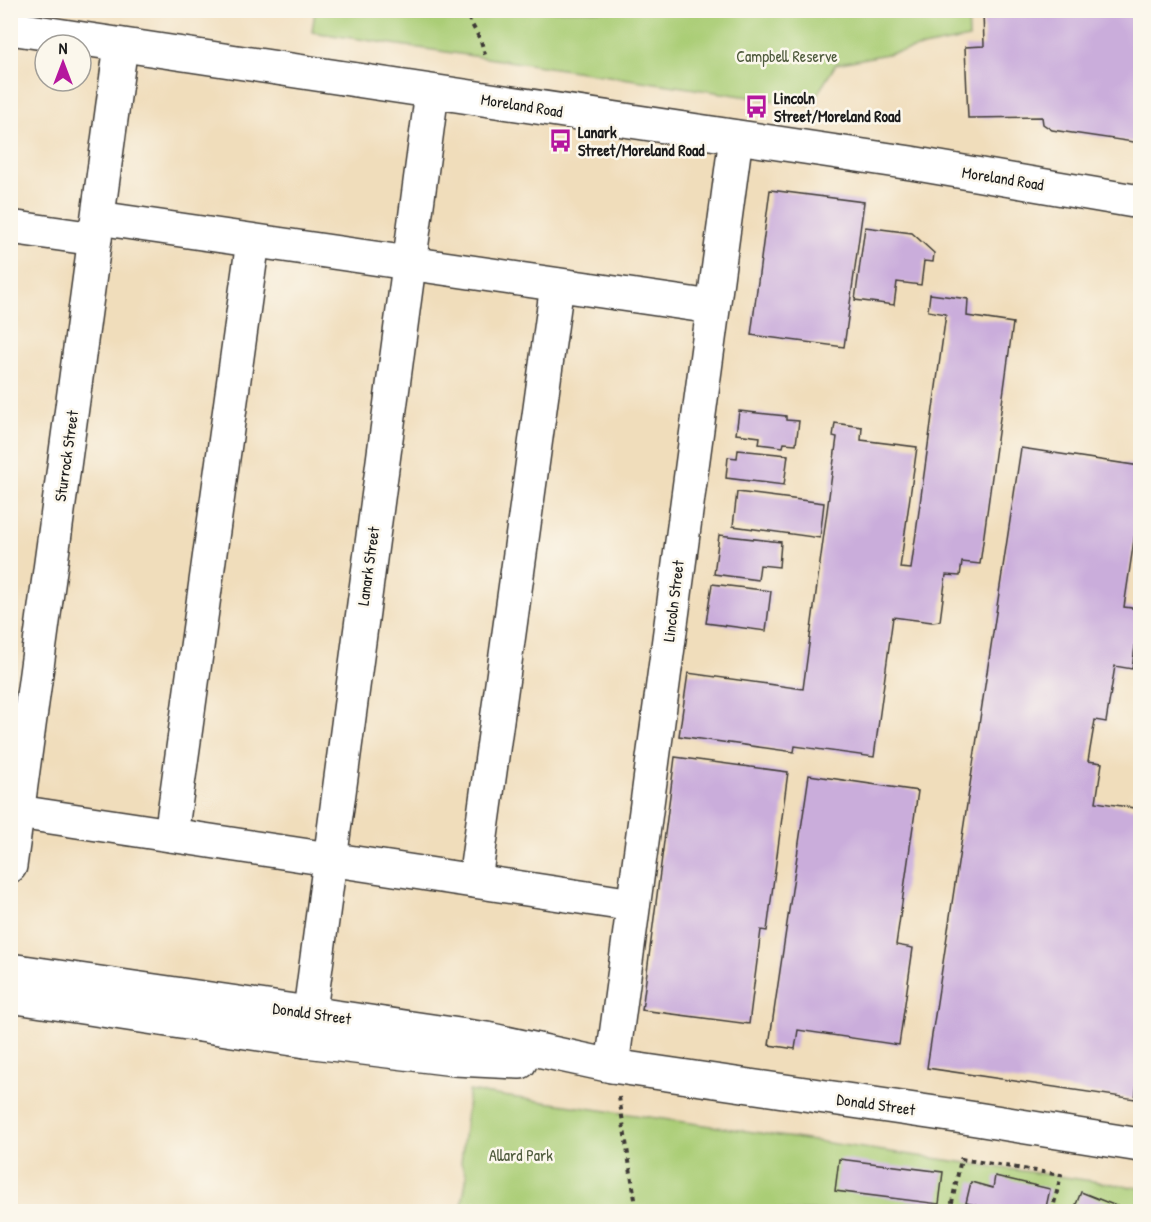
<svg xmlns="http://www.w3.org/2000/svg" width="1151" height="1222" viewBox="0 0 1151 1222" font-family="'Patrick Hand',sans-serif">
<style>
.green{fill:#aacd76;stroke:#637449;stroke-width:1.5}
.building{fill:#caaddb}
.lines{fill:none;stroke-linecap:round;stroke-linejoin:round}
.minor-casing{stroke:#3c3934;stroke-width:36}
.major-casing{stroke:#3c3934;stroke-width:36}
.path{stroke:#3c3934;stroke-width:4;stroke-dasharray:4.5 4.5;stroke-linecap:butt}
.minor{stroke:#fff;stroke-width:33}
.major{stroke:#fff;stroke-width:33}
.labels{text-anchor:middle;stroke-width:5;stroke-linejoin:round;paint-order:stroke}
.park-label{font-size:16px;fill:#4e5a3c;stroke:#fbf7ec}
.poi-label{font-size:16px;font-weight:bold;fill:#1c1c1c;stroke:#fbf7ec;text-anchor:start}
.street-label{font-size:16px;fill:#1c1c1c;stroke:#fbf7ec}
</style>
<rect width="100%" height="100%" fill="#fbf7ec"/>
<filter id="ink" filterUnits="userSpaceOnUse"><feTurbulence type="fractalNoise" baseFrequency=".0167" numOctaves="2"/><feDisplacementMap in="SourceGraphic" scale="12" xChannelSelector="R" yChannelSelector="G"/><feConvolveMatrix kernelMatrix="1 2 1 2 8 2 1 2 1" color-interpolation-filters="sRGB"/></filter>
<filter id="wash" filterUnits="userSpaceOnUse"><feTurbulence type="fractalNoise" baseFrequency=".008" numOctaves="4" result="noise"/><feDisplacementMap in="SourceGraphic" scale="24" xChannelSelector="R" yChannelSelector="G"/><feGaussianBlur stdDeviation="1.35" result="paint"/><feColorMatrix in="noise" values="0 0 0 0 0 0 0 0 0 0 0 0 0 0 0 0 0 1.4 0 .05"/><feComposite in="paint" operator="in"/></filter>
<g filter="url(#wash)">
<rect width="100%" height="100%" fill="#f0ddbb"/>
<!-- green -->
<g class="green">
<path d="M315,11L968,10L969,38L836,64L810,106L312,32Z"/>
<path d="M469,1091L1140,1188V1211H461L467,1175L461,1163Z"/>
</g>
<g id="blocks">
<!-- building -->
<g class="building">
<path d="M983,10H1140V143L1052,130L1043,124L1042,117L968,118L965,47L984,46Z"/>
<path d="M770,190L864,202L844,347L751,335Z"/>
<path d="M865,227L912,233L934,253L933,262L924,261L921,285L897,282L894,305L855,300Z"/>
<path d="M930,294L968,299L967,316L1013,323L980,564L962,562L960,576L946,575L940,621L932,622L893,617L874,757L795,746L794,752L679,736L688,673L803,689L837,437L833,436L835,423L862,427L861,440L917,447L900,568L911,569L946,314L928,311Z"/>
<path d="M739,411L786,416V420L799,421L796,444L784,443L783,447L759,444L760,437L736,434Z"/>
<path d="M1021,448L1140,466V500L1124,607L1140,609L1132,669L1115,666L1106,722L1095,720L1088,761L1102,763L1096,802L1140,809V1063L1135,1099L927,1068Z"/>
<path d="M738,450L788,455L784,485L726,478L728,457L737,458Z"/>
<path d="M737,492L824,503L820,538L733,526Z"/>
<path d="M719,535L781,542L779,567L760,565L758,580L714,574Z"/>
<path d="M712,584L771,591L766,631L706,623Z"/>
<path d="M675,757L788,772L767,931L761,930L749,1024L642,1010Z"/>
<path d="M809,775L918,791L896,945L913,948L899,1045L798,1030L795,1049L769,1045Z"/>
<path d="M839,1159L943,1172L939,1204L835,1191Z"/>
<path d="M995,1176L1050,1189L1045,1212H973L975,1205L966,1203L971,1182L993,1188Z"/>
<path d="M1081,1192L1129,1211V1212H1073Z"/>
</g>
</g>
</g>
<g filter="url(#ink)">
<use href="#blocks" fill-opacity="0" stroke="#3c3934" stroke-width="1.5"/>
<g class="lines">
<defs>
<g id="minor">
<path d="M98,218L712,307"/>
<path d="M10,227L95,239"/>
<path d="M18,812L633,905"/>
<path d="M171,835L253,241"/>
<path d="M10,866L121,45"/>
<path d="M475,880L557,285"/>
<path d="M10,970L487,1039L612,1066L970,1118L1140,1145"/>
<path d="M10,996L306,1041L454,1059L520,1062"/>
<path d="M306,1041L432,92"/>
<path d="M612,1066L736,137"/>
</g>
<path id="major" d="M10,28L911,163L1140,202"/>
</defs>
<!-- minor casing -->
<use href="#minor" class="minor-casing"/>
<!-- major casing -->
<use href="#major" class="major-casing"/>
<!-- path -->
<g class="path">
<path d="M464,10L481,41L486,58"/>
<path d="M619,1097L637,1212"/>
<path d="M950,1212L961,1159L1061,1175L1052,1212"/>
</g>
<!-- minor -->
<use href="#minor" class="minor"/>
<!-- major -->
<use href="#major" class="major"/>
</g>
</g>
<!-- icons -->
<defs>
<symbol id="bus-bare" viewBox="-9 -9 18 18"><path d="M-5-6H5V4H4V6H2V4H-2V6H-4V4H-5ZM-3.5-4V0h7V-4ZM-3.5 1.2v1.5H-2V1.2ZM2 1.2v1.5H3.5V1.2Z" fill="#b5179e" stroke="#fbf7ec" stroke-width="2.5" paint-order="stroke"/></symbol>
</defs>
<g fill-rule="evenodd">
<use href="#bus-bare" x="740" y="90" width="33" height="33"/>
<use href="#bus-bare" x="544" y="124" width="33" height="33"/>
</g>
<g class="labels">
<!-- park labels -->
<g class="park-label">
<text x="787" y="62">Campbell Reserve</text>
<text x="521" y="1161">Allard Park</text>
</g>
<!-- poi labels -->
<g class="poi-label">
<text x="774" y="104">Lincoln<tspan x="774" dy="18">Street/Moreland Road</tspan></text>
<text x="578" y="138">Lanark<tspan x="578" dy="18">Street/Moreland Road</tspan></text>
</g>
<!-- street labels -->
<g class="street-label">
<text transform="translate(522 105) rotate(9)" y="6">Moreland Road</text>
<text transform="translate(1003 178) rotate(9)" y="6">Moreland Road</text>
<text transform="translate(66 456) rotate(-82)" y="6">Sturrock Street</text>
<text transform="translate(368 566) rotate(-82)" y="6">Lanark Street</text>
<text transform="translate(673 601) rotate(-83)" y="6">Lincoln Street</text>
<text transform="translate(312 1013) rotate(8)" y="6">Donald Street</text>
<text transform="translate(876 1104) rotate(8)" y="6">Donald Street</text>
</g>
</g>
<!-- margin -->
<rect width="1151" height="1222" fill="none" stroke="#fbf7ec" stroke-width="36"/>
<!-- north arrow -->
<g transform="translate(63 63)"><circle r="28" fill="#fbf7ec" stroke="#a29f99" stroke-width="1.5"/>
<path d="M0-4.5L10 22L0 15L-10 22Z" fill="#b5179e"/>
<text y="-9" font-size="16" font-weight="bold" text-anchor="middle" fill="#1c1c1c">N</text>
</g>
</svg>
